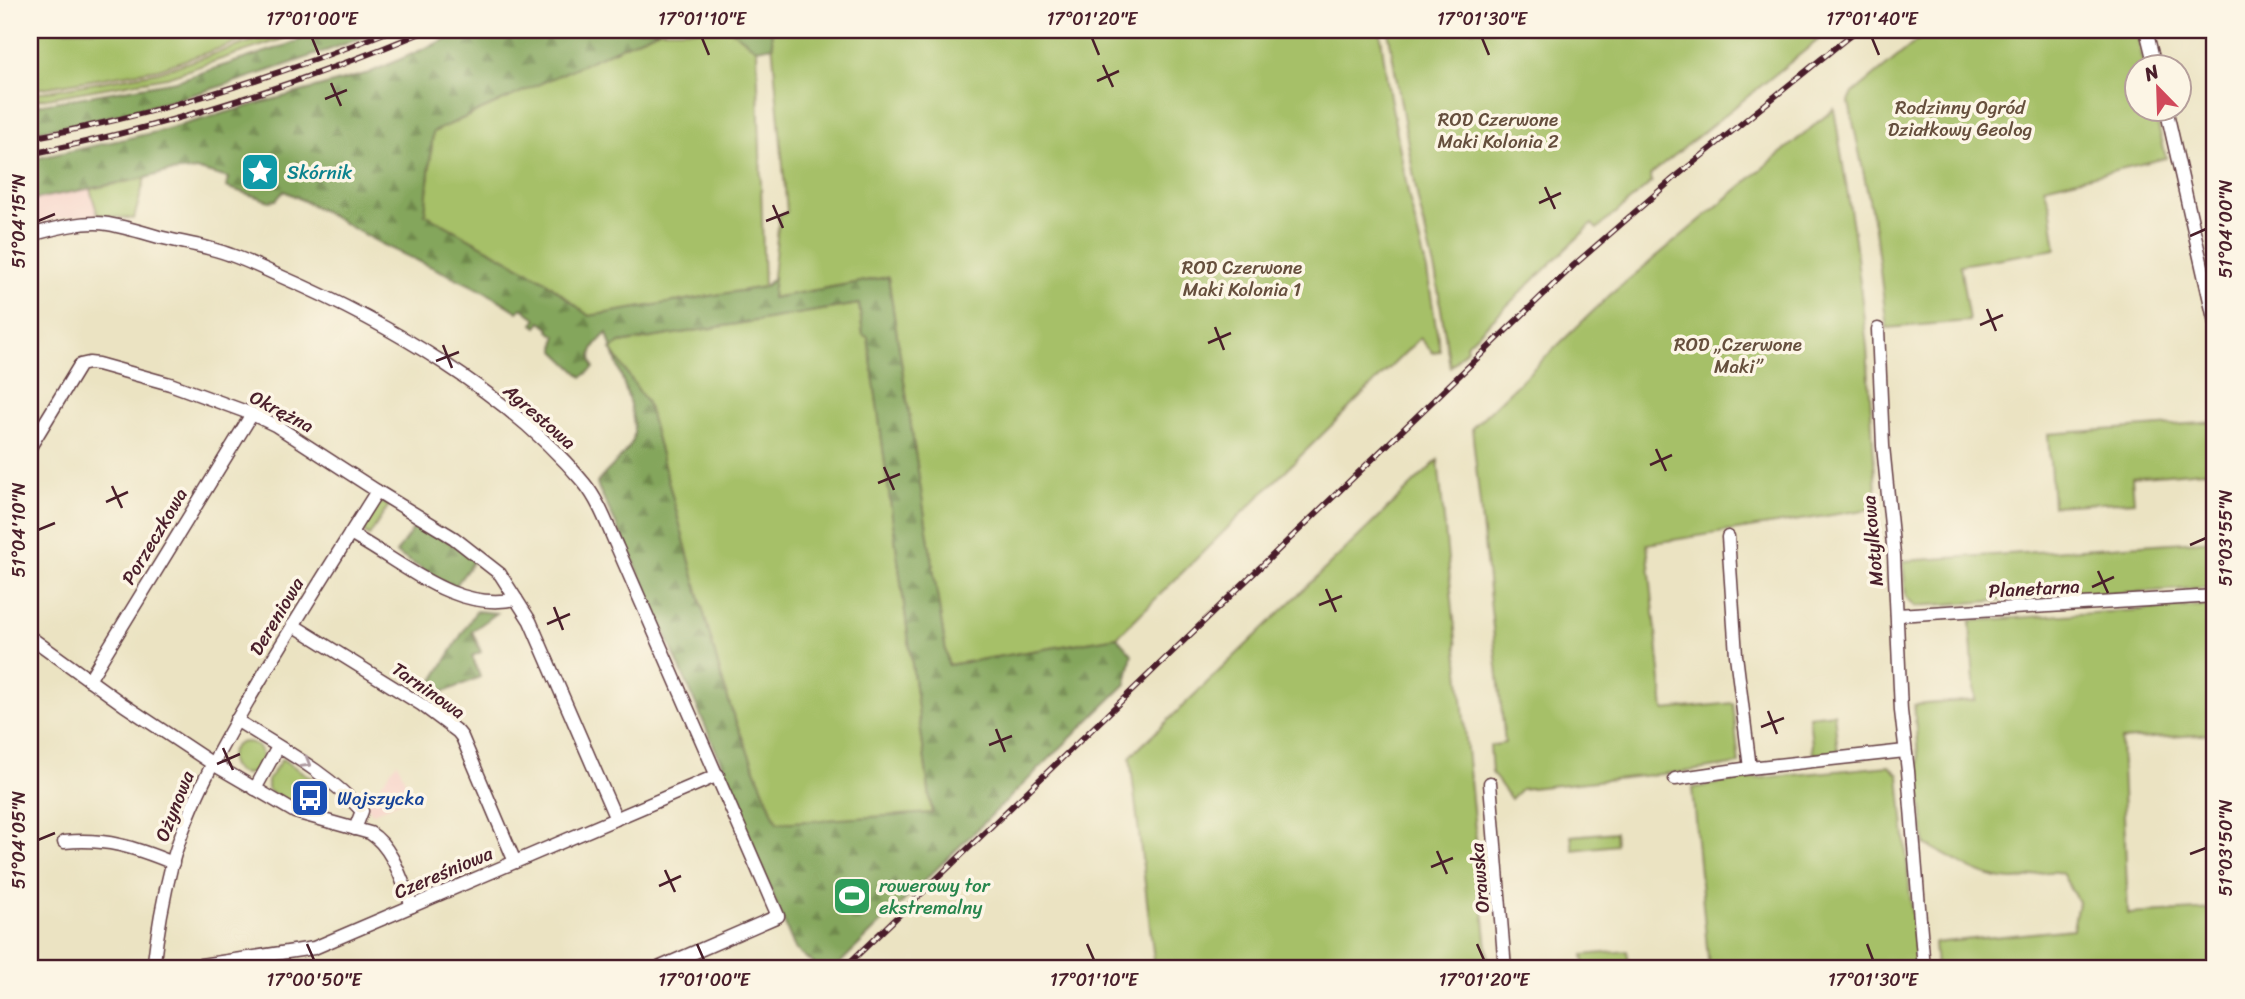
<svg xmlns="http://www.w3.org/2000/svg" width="2245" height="999" viewBox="0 0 2245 999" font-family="Sriracha,sans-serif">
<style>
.built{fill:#f7d1c8}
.green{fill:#a6c067;stroke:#787049;stroke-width:2}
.forest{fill:url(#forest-firs);stroke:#676244;stroke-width:2;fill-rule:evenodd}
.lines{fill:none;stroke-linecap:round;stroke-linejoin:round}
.minor-casing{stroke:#623c42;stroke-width:15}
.minor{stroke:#fff;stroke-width:12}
.rail-casing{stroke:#4a1f2b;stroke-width:6}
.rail{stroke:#fcf5e5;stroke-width:3.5;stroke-dasharray:10;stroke-linecap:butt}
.oneway{stroke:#ae9aa0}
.ticks{fill:none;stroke:#4a1f2b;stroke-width:2.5}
.labels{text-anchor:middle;stroke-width:7;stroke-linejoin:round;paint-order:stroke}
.park-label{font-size:19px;fill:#664f3d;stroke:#fcf5e5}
.culture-label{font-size:19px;fill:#0d838f;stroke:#fcf5e5;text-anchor:start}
.street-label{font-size:19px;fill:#4a1f2b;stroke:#fcf5e5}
.transit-label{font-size:19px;fill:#164399;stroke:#fcf5e5;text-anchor:start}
.leisure-label{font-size:19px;fill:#27864d;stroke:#fcf5e5;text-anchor:start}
.neatline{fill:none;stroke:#4a1f2b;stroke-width:2.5}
.ticks-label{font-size:18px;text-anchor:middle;fill:#4a1f2b}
</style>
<defs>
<pattern id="forest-firs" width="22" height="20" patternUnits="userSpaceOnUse" patternTransform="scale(1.75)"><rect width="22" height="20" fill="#84a65c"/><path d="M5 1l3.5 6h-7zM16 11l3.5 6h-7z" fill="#6e874c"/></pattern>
</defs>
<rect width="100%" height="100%" fill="#fcf5e5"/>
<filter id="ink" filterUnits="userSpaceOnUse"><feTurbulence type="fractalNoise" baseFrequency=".0143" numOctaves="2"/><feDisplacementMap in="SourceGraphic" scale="14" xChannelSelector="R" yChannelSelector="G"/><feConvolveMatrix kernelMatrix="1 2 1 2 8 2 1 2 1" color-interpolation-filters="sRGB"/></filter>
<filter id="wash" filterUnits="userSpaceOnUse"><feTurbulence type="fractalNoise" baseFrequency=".00686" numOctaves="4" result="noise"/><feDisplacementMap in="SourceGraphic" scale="28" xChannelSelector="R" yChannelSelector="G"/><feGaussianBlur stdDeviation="1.57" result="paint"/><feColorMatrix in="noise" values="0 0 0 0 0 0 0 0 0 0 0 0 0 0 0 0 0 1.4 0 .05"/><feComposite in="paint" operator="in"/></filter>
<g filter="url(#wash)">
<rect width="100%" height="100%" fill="#ebe3c2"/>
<!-- built -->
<g class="built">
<path d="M90,189L98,215L66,217L30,225V200Z"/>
<path d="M397,762L412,796L373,813L366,805Z"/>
</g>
<!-- green -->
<g class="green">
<path d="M30,30H275L158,69L30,90Z"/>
<path d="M288,30H310L167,77L30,101V94L158,72Z"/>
<path d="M659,30H731L757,49L764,287L589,316L544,280L425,214L433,132Z"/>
<path d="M771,30H1380L1387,81L1409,198L1427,271L1440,351L1433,353L1420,338L1117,637L948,665L888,277L771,298L779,216L787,212Z"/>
<path d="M1388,30H1816L1818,40L1650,175L1652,182L1597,229L1592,224L1466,345L1467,349L1450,367L1436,276L1418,200Z"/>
<path d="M1930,30H2136L2144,66H2136V108L2154,109L2166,158L2044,187L2050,205L2056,249L1960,265L1969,321L1887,328L1875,229L1849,102L1853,93Z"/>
<path d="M1834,109L1855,240L1867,347L1877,508L1647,544L1664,710L1733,703L1739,764L1690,771L1521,789L1511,799L1492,773L1490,746L1505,743L1472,428L1610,295Z"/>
<path d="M145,178L134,219L98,215L90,189Z"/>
<path d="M859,304L863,335L868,336L932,814L777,823L733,715L720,673L647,403L611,349L620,343Z"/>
<path d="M2215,422V470L2132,477L2134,501L2053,506L2048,434Z"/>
<path d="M1438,460L1489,969H1155L1130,757Z"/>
<path d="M380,502L389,505L369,536L361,530L362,526L375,505Z"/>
<path d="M2215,540V587L1916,606L1906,597L1903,561Z"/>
<path d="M2215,605V734L2121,740L2128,914L2215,909V969H1936L1934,943L2073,929L2078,902L2062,873C2038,868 2033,880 2013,880C1982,880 1952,858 1925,844L1914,705L1975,700L1970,621Z"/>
<path d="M1834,713L1838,752L1813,754L1809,716Z"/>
<circle cx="246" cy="758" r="16"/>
<path d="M282,759L316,781L317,785H315L310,792L314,795L305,809H301L268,790V780Z"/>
<path d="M1889,766L1899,775L1917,969H1709L1692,788L1741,780Z"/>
<path d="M1615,832L1616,845L1573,850L1571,836Z"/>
<path d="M1627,951L1629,964L1585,968L1583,955Z"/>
</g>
<!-- forest -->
<g class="forest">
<path d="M325,30H382C267,74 151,112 30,132V106L176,81L287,45Z"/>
<path d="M467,30H659L433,132L425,214L544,280L589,316L764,287L774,278L772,298L888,277L948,665L1117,637L1132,654L1126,684L834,969H820L795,949L752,845L721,762L632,557L599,489L597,483C607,469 624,458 632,442C642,422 613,357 607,333C596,343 586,353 594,368L582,377L555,351L556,336L549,331L550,329L541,322L537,327L533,324L537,319L522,308L518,312C477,284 428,267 384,245C350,228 319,207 284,191L276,200L269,201L226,187L228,178L199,170L167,172L145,178L30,200V160L156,132L369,73ZM859,304L863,335L868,337L932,813L777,823L733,715L720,673L647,403L611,349L620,343Z"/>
<path d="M731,30H771L773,46L757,49Z"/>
<path d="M418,522L475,559L454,588L396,553Z"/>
<path d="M476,611L497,613L472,631L481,652L472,656L480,677L449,690L431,695L429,699L423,697Z"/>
</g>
</g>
<g filter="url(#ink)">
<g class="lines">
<defs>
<g id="minor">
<path d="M2146,30L2155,66"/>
<path d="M2166,108L2215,323"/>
<path d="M30,235C53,229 84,220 108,224C125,227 142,232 159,237C183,243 208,246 231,255C248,261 264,269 280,276C386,322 509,393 584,483C599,501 608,527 618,549L778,916L656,969"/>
<path d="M1878,329L1883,446L1894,555L1901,711L1908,771L1924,969"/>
<path d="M30,447L80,365L89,363L98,364L170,384L252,414L275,425L377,491L454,538L500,574L516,599C455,613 401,561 350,534"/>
<path d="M1728,537L1736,655L1750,768L1905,751"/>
<path d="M516,599L530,621L616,819"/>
<path d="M1897,615L2215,596"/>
<path d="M293,625L422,705L458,732L462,737L515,862"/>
<path d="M30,637L124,705L213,764L295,812L370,833C393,847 402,882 412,906"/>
<path d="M89,680L252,414"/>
<path d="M236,720C280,748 327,772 362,811L355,829"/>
<path d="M1675,779L1750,768"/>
<path d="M1490,783L1505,969"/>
<path d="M255,789L278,747"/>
<path d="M64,842C106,838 134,847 173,863"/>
<path d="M153,969C157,934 163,899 172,864C190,798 227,736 262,677C299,615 338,553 377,491"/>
<path d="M174,969L314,948L718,775"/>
</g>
</defs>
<!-- minor casing -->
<use href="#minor" class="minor-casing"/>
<!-- minor -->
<use href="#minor" class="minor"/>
<defs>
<g id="rail">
<path d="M30,138C154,116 275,77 392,30"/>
<path d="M30,154C170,126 297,85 428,30"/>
<path d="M843,969L1574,265L1673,179L1857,30"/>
</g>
</defs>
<!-- rail casing -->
<use href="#rail" class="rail-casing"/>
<!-- rail -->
<use href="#rail" class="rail"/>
</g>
<!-- one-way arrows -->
<defs><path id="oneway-chevron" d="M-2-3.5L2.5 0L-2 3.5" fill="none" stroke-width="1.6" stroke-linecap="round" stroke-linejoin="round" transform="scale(1.75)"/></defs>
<use class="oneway" href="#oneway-chevron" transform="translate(306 763) rotate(31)"/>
</g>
<!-- ticks -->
<path class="ticks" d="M312,38L319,55M702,38L709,55M1092,38L1099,55M1482,38L1489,55M1872,38L1879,55M1103,65L1113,87M1097,81L1119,71M331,83L341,106M325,99L347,90M1545,187L1555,209M1539,203L1561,193M773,205L783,228M38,221L55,214M766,221L789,212M2190,236L2206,229M1987,309L1996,331M1980,325L2003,315M1215,327L1224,350M1208,343L1231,333M443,345L452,368M436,361L459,352M1656,449L1666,471M1650,465L1672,455M884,467L894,490M878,483L900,474M112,486L122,508M106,502L128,492M38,530L55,523M2190,545L2206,538M2098,571L2108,593M2092,587L2114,577M1326,589L1336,612M1319,605L1342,596M554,607L563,630M547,624L570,614M1768,711L1777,734M1761,727L1784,718M996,729L1005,752M989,745L1012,736M223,748L233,770M217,764L240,754M38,840L55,833M1437,851L1447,874M2190,854L2206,848M1431,867L1453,858M665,870L675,892M659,886L681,876M307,944L314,960M697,944L704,960M1087,944L1094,960M1477,944L1484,960M1867,944L1873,960"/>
<!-- icons -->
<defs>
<symbol id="sight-square" viewBox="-11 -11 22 22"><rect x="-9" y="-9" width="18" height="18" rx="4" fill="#0f9aa8" stroke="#fcf5e5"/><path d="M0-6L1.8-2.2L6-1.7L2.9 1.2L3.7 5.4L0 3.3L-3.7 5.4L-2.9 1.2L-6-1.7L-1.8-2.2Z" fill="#fff"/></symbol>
<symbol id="bus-square" viewBox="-11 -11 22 22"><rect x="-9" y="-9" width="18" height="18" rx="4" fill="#1a4fb4" stroke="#fcf5e5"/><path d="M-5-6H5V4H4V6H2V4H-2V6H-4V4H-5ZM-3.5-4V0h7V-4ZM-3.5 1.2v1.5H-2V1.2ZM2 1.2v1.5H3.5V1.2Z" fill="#fff"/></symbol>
<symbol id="stadium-square" viewBox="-11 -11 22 22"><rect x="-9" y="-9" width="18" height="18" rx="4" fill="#2e9e5b" stroke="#fcf5e5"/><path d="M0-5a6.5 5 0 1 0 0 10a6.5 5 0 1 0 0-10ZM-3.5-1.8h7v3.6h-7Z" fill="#fff"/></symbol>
</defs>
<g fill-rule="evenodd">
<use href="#sight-square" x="238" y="150" width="44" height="44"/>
<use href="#bus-square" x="288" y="776" width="44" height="44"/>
<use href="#stadium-square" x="830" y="874" width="44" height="44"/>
</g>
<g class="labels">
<!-- park labels -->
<g class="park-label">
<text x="1960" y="114">Rodzinny Ogród<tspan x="1960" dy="22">Działkowy Geolog</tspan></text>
<text x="1498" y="126">ROD Czerwone<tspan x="1498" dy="22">Maki Kolonia 2</tspan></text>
<text x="1242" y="274">ROD Czerwone<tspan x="1242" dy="22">Maki Kolonia 1</tspan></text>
<text x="1738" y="351">ROD „Czerwone<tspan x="1738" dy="22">Maki”</tspan></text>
</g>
<!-- culture labels -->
<g class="culture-label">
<text x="287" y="179">Skórnik</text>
</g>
<!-- street labels -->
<g class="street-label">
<text transform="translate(282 411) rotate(28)" y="7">Okrężna</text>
<text transform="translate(540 416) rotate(41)" y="7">Agrestowa</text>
<text transform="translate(154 536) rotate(-59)" y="7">Porzeczkowa</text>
<text transform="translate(1872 541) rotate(-95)" y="7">Motylkowa</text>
<text transform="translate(2034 588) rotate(-3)" y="7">Planetarna</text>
<text transform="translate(276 616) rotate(-59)" y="7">Dereniowa</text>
<text transform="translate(429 690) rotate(35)" y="7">Tarninowa</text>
<text transform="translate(174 806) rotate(-68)" y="7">Ożynowa</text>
<text transform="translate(443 872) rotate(-23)" y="7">Czereśniowa</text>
<text transform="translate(1479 878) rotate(-95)" y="7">Orawska</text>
</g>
<!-- transit labels -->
<g class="transit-label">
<text x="337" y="805">Wojszycka</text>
</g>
<!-- leisure labels -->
<g class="leisure-label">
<text x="879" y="892">rowerowy tor<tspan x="879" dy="22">ekstremalny</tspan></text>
</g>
</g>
<!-- margin -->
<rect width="2245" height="999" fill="none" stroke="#fcf5e5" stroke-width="77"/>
<!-- north arrow -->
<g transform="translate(2158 88) rotate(337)"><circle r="33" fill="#fcf5e5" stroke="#b59f9b" stroke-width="2"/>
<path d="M0-5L12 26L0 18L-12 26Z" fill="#d1495b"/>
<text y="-10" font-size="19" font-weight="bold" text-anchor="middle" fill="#4a1f2b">N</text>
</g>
<rect x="38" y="38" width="2168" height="922" class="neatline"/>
<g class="ticks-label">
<text x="312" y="25">17°01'00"E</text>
<text x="702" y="25">17°01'10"E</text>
<text x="1092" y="25">17°01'20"E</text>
<text x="1482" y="25">17°01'30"E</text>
<text x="1872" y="25">17°01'40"E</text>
<text transform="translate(19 221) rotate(-90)" y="6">51°04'15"N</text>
<text transform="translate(2226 229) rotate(-90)" y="6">51°04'00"N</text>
<text transform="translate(19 530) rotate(-90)" y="6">51°04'10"N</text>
<text transform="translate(2226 538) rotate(-90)" y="6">51°03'55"N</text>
<text transform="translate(19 840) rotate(-90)" y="6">51°04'05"N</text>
<text transform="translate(2226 848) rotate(-90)" y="6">51°03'50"N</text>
<text x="314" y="986">17°00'50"E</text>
<text x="704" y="986">17°01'00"E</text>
<text x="1094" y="986">17°01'10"E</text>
<text x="1484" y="986">17°01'20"E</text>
<text x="1873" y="986">17°01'30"E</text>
</g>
</svg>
